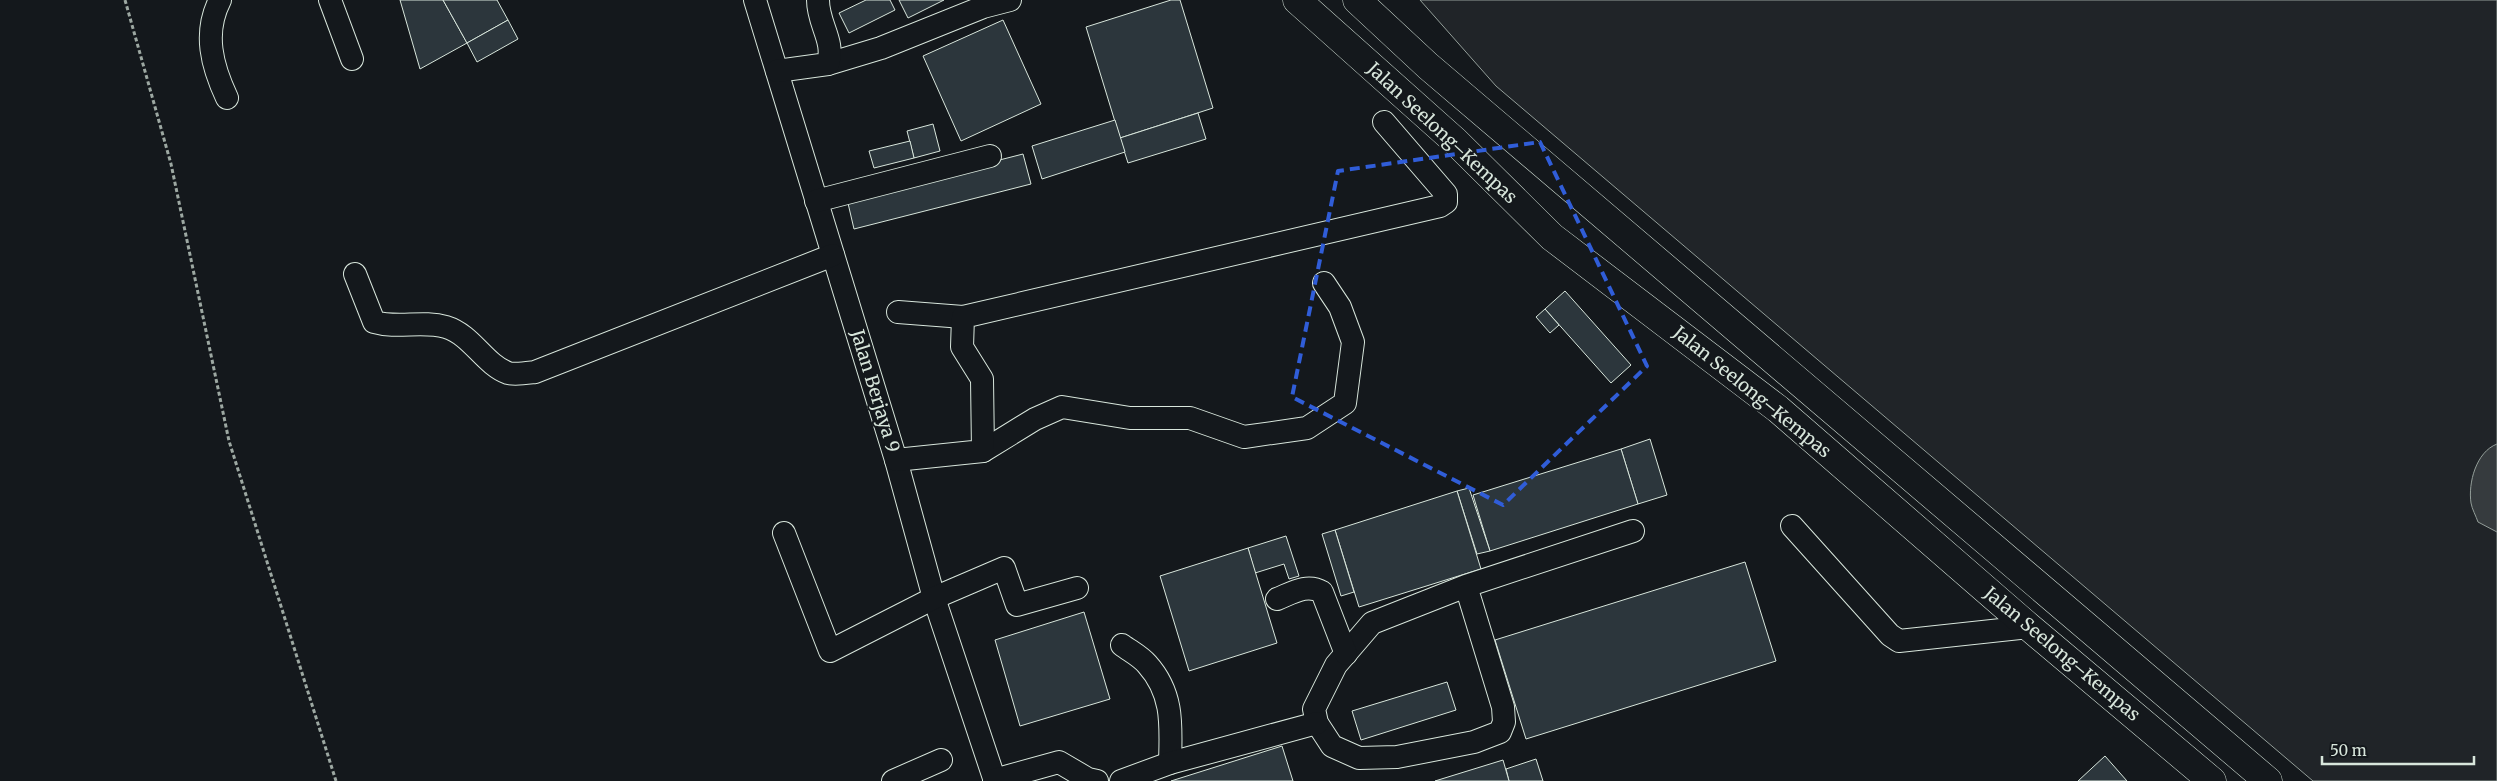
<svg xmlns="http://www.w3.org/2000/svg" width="2497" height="781" viewBox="0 0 2497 781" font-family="Merriweather,serif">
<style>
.green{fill:#202428;stroke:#939e99}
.water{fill:#363b3e;stroke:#939e99}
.building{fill:#2c363c;stroke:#d8e6dc}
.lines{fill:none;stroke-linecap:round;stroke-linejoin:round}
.minor-casing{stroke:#d8e6dc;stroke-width:24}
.major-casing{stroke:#d8e6dc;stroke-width:29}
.path{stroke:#9da8a2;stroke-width:3;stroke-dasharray:4 2.5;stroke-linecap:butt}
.minor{stroke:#14181c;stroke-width:22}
.major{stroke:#14181c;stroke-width:28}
.marked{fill:none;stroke:#305dd8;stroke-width:4;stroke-dasharray:10 6;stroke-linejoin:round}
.labels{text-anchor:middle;stroke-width:4;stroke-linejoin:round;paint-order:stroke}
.street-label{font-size:18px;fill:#d8e6dc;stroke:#14181c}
</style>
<rect width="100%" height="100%" fill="#14181c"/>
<!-- green -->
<path class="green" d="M1420,0H2497V781H2313L1496,86Z"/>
<!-- water -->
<path class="water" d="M2497,444V532L2478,522C2476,516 2472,509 2471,503C2468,483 2476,452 2497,444Z"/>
<!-- building -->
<g class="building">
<path d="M400,0H443L467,43L420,69Z"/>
<path d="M443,0H497L508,20L467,43Z"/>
<path d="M866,0H890L895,10L849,33L839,13Z"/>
<path d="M899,0H944L908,18Z"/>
<path d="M1171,0H1180L1213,108L1120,138L1086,27Z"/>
<path d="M508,20L518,39L477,62L467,43Z"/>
<path d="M1003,20L1041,104L961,141L923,56Z"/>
<path d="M1198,113L1206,139L1128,163L1120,138Z"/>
<path d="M1115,120L1125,152L1042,179L1032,146Z"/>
<path d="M933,124L940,151L914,158L907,131Z"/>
<path d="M910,141L914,158L874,168L869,151Z"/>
<path d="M1023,154L1031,184L854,229L847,199Z"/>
<path d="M1565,291L1631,365L1611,383L1545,309Z"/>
<path d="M1545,309L1559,325L1550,333L1536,317Z"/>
<path d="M1650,439L1667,495L1638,504L1621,449Z"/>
<path d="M1621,449L1638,504L1490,551L1473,495Z"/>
<path d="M1469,488L1490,551L1477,554L1457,491Z"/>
<path d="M1457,491L1481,569L1359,607L1335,530Z"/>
<path d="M1335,530L1354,592L1341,596L1322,534Z"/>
<path d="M1286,536L1299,576L1289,579L1284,564L1255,573L1248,548Z"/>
<path d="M1248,548L1277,643L1189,671L1160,576Z"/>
<path d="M1745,562L1776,661L1526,739L1495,640Z"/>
<path d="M1084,612L1110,699L1020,726L995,640Z"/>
<path d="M1447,682L1456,710L1361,740L1352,711Z"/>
<path d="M1282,746L1293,781H1171Z"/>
<path d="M2105,756L2127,781H2078Z"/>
<path d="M1536,759L1543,781H1509L1506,769Z"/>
<path d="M1503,760L1509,781H1435Z"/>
</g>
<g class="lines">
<defs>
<g id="minor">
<path d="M220,0C203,33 212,66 227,98"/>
<path d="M330,0L352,59"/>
<path d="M755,0L896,460L934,598L995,781"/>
<path d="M828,64L881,48L983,7L1010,0"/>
<path d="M777,71L828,64C835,40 818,25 818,0"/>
<path d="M816,201L990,156"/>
<path d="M355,274L374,322C398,329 422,320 446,327C472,335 484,364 508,373C515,375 527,373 535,372L833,255"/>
<path d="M898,312L963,317"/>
<path d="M983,451L1035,419L1062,407L1130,418H1190L1244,437L1307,428L1345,403L1353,342L1340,307L1324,283"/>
<path d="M896,460L983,451L982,379L962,347L963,317L1440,206L1446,202V194L1384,122"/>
<path d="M1792,526L1890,635L1899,641L2029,627"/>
<path d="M784,533L830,651L934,598L1004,568L1017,605L1077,588"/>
<path d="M1466,586L1503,707L1504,722L1500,732L1474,742L1397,757L1359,758L1332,746L1317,723L1314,709L1336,665L1372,623L1466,586L1633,531"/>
<path d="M1277,599C1292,593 1307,583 1322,592L1346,654"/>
<path d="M1122,645C1130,651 1140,656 1147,664C1174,694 1171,726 1170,763"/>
<path d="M994,780L1059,762L1088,779L1097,781"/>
<path d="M893,781L941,760"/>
<path d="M1121,781L1170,763L1317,723"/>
</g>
<g id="major">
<path d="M1297,0L1455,141L1552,237L1778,409L2029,627L2212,781"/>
<path d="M1357,0L1428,66L2268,781"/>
</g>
</defs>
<!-- minor casing -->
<use href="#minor" class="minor-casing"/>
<!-- major casing -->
<use href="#major" class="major-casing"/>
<!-- path -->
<path class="path" d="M125,0L171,164L229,441L336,781"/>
<!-- minor -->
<use href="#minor" class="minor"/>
<!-- major -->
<use href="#major" class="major"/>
</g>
<!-- marked area -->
<path class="marked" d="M1540,142L1647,366L1503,505L1292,397L1338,171Z"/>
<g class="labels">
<!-- street labels -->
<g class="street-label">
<text transform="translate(1442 133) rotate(43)" y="6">Jalan Seelong–Kempas</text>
<text transform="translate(875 391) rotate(73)" y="6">Jalan Berjaya 9</text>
<text transform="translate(1752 392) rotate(39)" y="6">Jalan Seelong–Kempas</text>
<text transform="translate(2062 654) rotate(40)" y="6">Jalan Seelong–Kempas</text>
</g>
</g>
<!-- scale -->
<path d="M2322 756v8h152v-8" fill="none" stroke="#d8e6dc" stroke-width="2.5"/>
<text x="2330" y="756" font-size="15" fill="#d8e6dc" stroke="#14181c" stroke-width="4" paint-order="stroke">50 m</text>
</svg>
